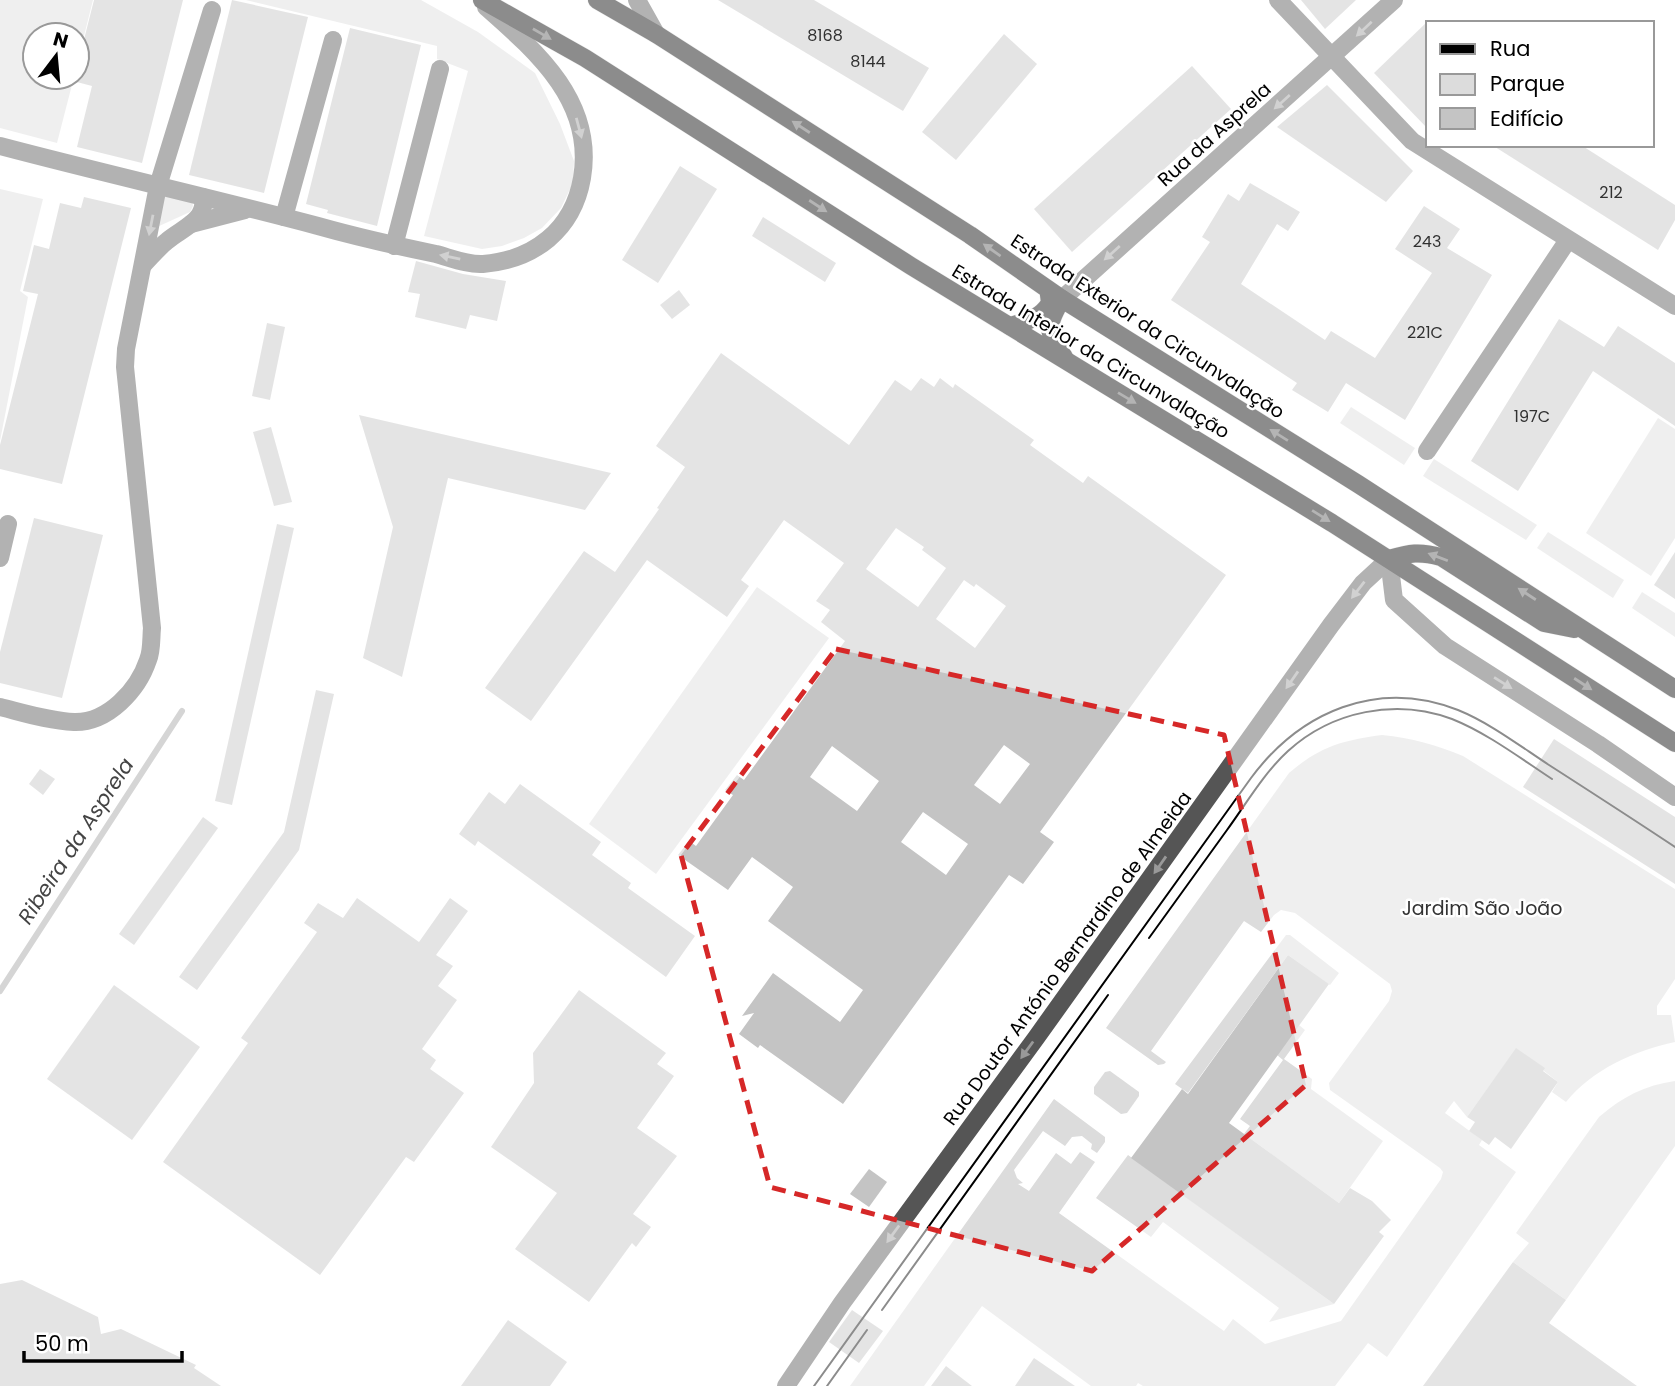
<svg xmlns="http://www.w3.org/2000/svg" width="1675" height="1386" viewBox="0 0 1675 1386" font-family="Poppins,sans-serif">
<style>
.green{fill:#dcdcdc}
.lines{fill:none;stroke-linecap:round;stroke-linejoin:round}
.stream{stroke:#a3a3a3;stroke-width:6}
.building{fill:#c4c4c4;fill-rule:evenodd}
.major-casing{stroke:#dbdbdb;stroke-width:19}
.minor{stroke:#555;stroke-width:18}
.major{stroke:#000;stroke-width:18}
.tram{stroke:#000;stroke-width:2}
.oneway{fill:#999}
.oneway2{fill:#595959}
.marked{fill:none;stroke:#d62828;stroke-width:5;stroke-dasharray:14 9;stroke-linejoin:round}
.labels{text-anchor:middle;stroke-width:5;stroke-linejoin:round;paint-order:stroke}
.number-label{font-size:16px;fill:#313131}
.street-label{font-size:19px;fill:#000;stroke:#fff}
.park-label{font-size:19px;fill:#333;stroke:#fff}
.water-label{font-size:21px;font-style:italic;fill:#444;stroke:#fff}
</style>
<rect width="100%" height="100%" fill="#fff"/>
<!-- green -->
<g class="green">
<path d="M0,0H93L77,64V35H35V77H74L57,143L0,128Z"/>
<path d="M246,0H421L478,32L535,73L560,124L574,161L573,183L561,208L542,228L524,238L502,246L482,249L424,236L468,71L437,59V46Z"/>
<path d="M0,189L43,199L20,291L28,297L0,441Z"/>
<path d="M166,193L192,201L193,206L190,212L157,227L160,197Z"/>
<path d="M1351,407L1415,448L1404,465L1340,423Z"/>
<path d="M1658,418L1675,429V538L1651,576L1586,533Z"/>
<path d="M1434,459L1537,525L1526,540L1423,476Z"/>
<path d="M1548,532L1624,580L1613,598L1537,548Z"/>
<path d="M757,587L829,638L656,874L589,824Z"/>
<path d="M1642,592L1675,613V637L1632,608Z"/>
<path d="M1382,735C1412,738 1436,745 1463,756L1675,889V979L1657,1006V1015H1671L1675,1042C1634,1051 1593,1069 1566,1102L1552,1092L1558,1082L1516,1049L1467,1117L1454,1101L1445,1113L1482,1140L1479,1145L1516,1172L1387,1357L1368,1343L1335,1386H1143L1138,1383L1136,1386H1091L982,1306L924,1386H850L1054,1099L1105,1137V1142L1097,1153L1091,1149L1092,1144L1082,1136L1072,1137L1065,1146L1043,1131L1014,1170L1017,1178L1023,1183L1018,1184L1029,1191L1056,1153L1071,1164L1080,1152L1095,1162L1059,1213L1224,1331L1233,1319L1265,1344L1341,1321L1441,1179L1443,1172L1440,1168L1330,1090L1329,1083L1389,1001L1392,991L1390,984L1295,913L1281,910L1274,915L1261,932L1244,921L1151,1051L1166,1062L1164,1064L1158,1065L1106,1028L1289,773C1319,747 1343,740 1382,735Z"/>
<path d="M1286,935H1290L1339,973L1330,985L1288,955L1188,1093L1175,1084Z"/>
<path d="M1299,1025L1305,1030L1284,1059L1312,1079L1311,1089L1383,1141L1339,1203L1244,1134L1250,1126L1240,1119L1283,1060L1277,1055Z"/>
<path d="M1110,1071L1139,1092V1096L1127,1113L1121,1114L1094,1094V1087L1105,1072Z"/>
<path d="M1675,1081V1146L1566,1300L1513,1262L1529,1243L1516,1233L1599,1117C1622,1097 1645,1085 1675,1081Z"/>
<path d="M1128,1155L1334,1304L1269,1322L1279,1308L1163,1222L1151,1237L1096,1198Z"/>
</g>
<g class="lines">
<!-- stream -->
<path class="stream" d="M0,991L182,711"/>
</g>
<!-- building -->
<g class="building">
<path d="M94,0H183L142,163L77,147L92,86L73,81L74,77H77V67Z"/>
<path d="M232,0L308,17L264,193L189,175Z"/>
<path d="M718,0H814L929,68L903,111Z"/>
<path d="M1301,0H1356L1325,29Z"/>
<path d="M1428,21V129L1374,73Z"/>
<path d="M350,28L421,45L377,226L327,213L328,210L306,204Z"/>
<path d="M1004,34L1037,64L956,160L922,132Z"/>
<path d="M1192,66L1231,109L1072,252L1034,209Z"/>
<path d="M1327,85L1413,171L1386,202L1277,127Z"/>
<path d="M1492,145H1581L1675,205V220L1658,250Z"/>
<path d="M680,166L717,189L658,283L622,260Z"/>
<path d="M1250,183L1300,212L1288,231L1277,224L1241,284L1325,340L1331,331L1375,358L1432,273L1395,249L1424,206L1460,229L1447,248L1492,275L1405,420L1346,383L1328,412L1292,390L1297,383L1171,300L1210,242L1202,237L1228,194L1239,201Z"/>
<path d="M84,197L131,208L62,484L0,469V445L38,294L23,291L34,245L49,249L60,203L81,208Z"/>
<path d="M763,217L836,263L825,282L752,236Z"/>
<path d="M416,261L463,274L506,281L497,321L470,315L466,329L415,317L420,294L408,292Z"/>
<path d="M679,290L690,305L672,319L660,305Z"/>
<path d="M1559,319L1604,347L1618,326L1675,363V426L1593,371L1518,491L1471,461Z"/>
<path d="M267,323L285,327L270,400L252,396Z"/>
<path d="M721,353L849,445L895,380L911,391L921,378L934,387L940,378L953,388L955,384L1034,440L1030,445L1083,483L1088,476L1226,575L1040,832L1054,842L1023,884L1009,875L843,1104L760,1045L758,1048L739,1034L754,1013L742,1016L773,973L840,1022L863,990L768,921L793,887L752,857L728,890L678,855L689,841L696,846L733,795L725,790L737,775L744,780L845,641L821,622L830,610L816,601L844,563L784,520L741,580L749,586L727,617L647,560L531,721L485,688L584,551L615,572L659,509L657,508L685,467L656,446ZM896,528L924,547L922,550L946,568L918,607L866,569ZM964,580L974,587L976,584L1006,606L975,648L936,619ZM1004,745L1030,764L1000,804L974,785ZM832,746L879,781L857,811L810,777ZM923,812L968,844L946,875L901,842Z"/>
<path d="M359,415L611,473L585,510L448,478L402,677L363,658L393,527Z"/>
<path d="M271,427L292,502L274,506L253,432Z"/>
<path d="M34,518L103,535L62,698L0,683V652Z"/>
<path d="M277,524L294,528L232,805L215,801Z"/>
<path d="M1675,552V599L1654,585Z"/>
<path d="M316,690L334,694L299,850L197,990L179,977L284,832Z"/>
<path d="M1554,739L1675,817V884L1523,787Z"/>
<path d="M40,769L55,779L43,795L29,784Z"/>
<path d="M520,784L601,842L592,855L631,883L628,888L695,936L666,977L478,841L475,846L459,834L489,792L505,804Z"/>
<path d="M203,817L218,828L134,945L119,934Z"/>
<path d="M357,898L419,942L450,898L468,911L436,955L453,966L438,986L457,1000L422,1049L436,1060L430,1069L464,1093L414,1162L406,1157L320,1275L163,1162L248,1043L241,1038L317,932L304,923L318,903L343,918Z"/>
<path d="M1288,955L1329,984L1229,1123L1339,1203L1350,1188L1372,1201L1391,1220L1379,1232L1384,1236L1334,1304L1131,1158L1182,1089L1188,1094Z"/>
<path d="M114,985L200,1047L132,1140L47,1079Z"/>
<path d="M579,990L666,1053L657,1064L674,1076L637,1128L677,1156L633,1214L651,1227L636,1247L632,1243L589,1302L515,1249L557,1193L491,1147L534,1083L533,1053Z"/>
<path d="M1516,1048L1545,1068L1543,1071L1558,1082L1511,1149L1495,1137L1489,1145L1469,1131L1475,1122L1467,1117Z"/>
<path d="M869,1169L887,1182L869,1207L850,1194Z"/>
<path d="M1513,1262L1566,1300L1549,1323L1637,1386H1423Z"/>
<path d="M22,1280L98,1317L101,1334L121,1329L196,1365L194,1368L221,1386H0V1284Z"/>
<path d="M852,1310L883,1331L859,1363L829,1342Z"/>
<path d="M508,1320L567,1362L550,1386H461Z"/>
<path d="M1034,1358L1075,1386H1015Z"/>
<path d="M946,1366L972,1386H931Z"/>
</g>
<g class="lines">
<defs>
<g id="major">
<path d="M482,0L585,58L911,266L1332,523L1675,743"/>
<path d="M597,0L656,34L970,235L1062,299L1358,484L1675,689"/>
<path d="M1062,299C1046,325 1046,333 1064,357"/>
<path d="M1010,326C1027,321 1040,319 1050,303L1049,295"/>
<path d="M1389,559C1410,553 1419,551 1441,557L1544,623L1574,629"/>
</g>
</defs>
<!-- major casing -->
<use href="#major" class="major-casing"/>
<!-- minor -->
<g class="minor">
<path d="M637,0L656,34"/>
<path d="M1278,0L1412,141L1675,306"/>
<path d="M0,146C106,174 212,198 318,226C357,237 397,246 436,254C451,258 468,265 483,264C534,260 573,230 582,178C595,102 537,52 486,7"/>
<path d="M284,217L333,40"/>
<path d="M191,224L245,210"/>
<path d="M394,246L440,69"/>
<path d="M143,265C151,257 158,248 167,241C182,228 207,221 203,197"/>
<path d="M1062,299L1394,0"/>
<path d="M1427,451L1568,240"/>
<path d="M0,558L8,524"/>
<path d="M1389,559L1394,600L1445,646L1598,744L1675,797"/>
<path d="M0,707C24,713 49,721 74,722C108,723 138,690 148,660C152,651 151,638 152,628L125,367L126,349L158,186L212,10"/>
<path d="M786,1386L842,1303L1036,1038L1331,625L1363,583L1389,559"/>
</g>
<!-- major -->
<use href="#major" class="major"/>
<!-- tram -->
<g class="tram">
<path d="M1149,938C1175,902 1201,866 1227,830C1246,804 1264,773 1288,751C1332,711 1396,698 1452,719C1487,733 1520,758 1552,779"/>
<path d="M882,1310L1108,995"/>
<path d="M814,1386L1251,778C1300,712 1377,678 1458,710C1490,723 1520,746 1549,765C1591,792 1633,819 1675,847"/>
<path d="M827,1386L867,1330"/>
</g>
</g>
<!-- one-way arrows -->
<defs><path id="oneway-solid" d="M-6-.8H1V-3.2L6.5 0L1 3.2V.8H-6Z" transform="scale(1.75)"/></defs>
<g class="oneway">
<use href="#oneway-solid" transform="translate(1364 29) rotate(137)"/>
<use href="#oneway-solid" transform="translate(1282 102) rotate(138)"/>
<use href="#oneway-solid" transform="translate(579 128) rotate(75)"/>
<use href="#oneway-solid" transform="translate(151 225) rotate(101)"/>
<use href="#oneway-solid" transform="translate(1112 253) rotate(138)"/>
<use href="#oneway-solid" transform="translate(450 257) rotate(-168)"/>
<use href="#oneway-solid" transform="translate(1358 590) rotate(128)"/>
<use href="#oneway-solid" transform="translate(1292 680) rotate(125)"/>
<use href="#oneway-solid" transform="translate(1503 683) rotate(32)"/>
<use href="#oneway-solid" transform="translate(1160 865) rotate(125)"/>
<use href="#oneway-solid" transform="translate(1027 1050) rotate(126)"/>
<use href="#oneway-solid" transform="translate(893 1234) rotate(126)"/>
</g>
<g class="oneway2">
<use href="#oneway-solid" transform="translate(542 34) rotate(30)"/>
<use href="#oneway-solid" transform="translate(801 127) rotate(-147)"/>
<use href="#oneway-solid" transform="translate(818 206) rotate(33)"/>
<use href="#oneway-solid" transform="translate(992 250) rotate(-145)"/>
<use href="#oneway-solid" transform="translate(1127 398) rotate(31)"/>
<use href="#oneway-solid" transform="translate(1279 435) rotate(-148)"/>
<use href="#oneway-solid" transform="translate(1321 516) rotate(32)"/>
<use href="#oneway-solid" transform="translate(1438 557) rotate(-159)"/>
<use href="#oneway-solid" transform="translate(1527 594) rotate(-147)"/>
<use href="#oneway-solid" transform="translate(1583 684) rotate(33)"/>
</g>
<!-- marked area -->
<path d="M0 0H1675V1386H0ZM836,649L1224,735L1306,1085L1092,1271L770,1187L681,855Z" fill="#fff" fill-opacity=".55" fill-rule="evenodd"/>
<path class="marked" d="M836,649L1224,735L1306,1085L1092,1271L770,1187L681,855Z"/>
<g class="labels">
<!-- number labels -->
<g class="number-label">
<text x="825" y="41">8168</text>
<text x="868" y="67">8144</text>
<text x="1611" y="198">212</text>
<text x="1427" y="247">243</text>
<text x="1425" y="338">221C</text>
<text x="1532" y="422">197C</text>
</g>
<!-- street labels -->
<g class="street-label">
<text transform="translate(1214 134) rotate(-42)" y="7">Rua da Asprela</text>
<text transform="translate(1148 326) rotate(33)" y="7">Estrada Exterior da Circunvalação</text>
<text transform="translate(1091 351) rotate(31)" y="7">Estrada Interior da Circunvalação</text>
<text transform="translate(1067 958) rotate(-54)" y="7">Rua Doutor António Bernardino de Almeida</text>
</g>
<!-- park labels -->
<g class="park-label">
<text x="1482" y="915">Jardim São João</text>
</g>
<!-- water labels -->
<g class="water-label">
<text transform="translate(76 841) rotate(-57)" y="7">Ribeira da Asprela</text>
</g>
</g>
<!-- legend -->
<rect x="1426" y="21" width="228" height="126" fill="#ffffff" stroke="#999999" stroke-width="2"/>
<rect x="1440" y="44" width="35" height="10" fill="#000000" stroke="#999999" stroke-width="2"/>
<text x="1490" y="56" font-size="21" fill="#000000">Rua</text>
<rect x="1440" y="74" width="35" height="21" fill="#dcdcdc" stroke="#999999" stroke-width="2"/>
<text x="1490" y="91" font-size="21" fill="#000000">Parque</text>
<rect x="1440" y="108" width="35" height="21" fill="#c4c4c4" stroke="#999999" stroke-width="2"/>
<text x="1490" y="126" font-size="21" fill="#000000">Edifício</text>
<!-- north arrow -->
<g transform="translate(56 56) rotate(16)"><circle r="33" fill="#ffffff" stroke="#999999" stroke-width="2"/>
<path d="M0-5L12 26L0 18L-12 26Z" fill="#000000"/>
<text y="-10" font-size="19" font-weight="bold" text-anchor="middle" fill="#000000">N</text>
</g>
<!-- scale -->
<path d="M24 1351v10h158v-10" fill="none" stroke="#000000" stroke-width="3.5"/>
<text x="35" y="1351" font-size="21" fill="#000000" stroke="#ffffff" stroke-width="5" paint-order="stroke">50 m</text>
</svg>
